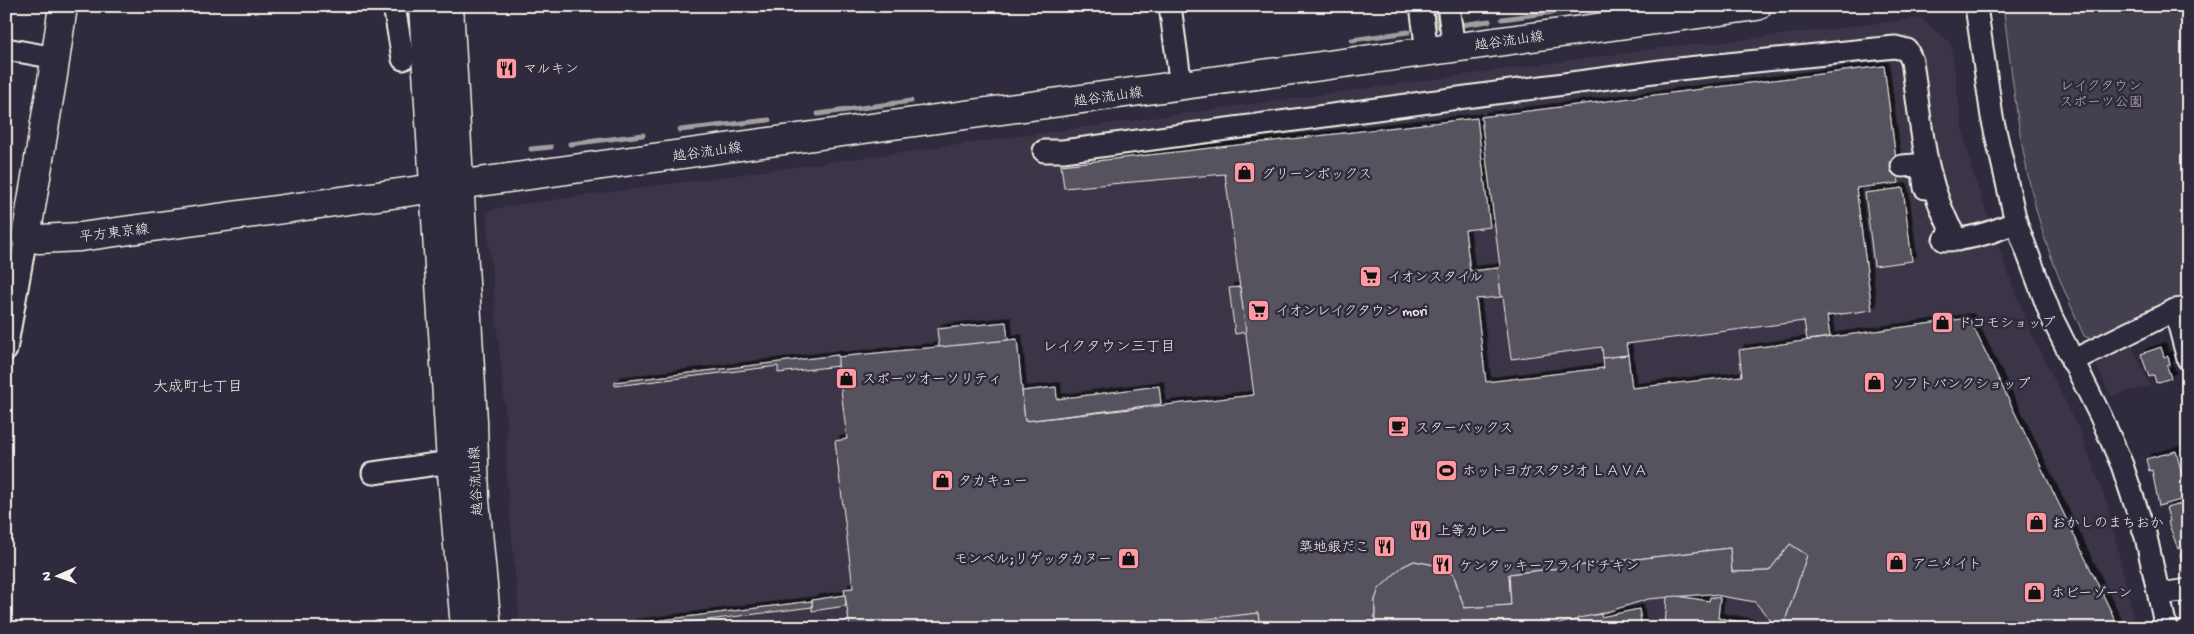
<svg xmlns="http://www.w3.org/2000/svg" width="2194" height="634" viewBox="0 0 2194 634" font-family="'Gochi Hand','Klee One',sans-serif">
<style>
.built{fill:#3b3647}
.green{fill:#454050;stroke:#9c989c}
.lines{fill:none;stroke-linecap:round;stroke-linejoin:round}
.stream{stroke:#a19ea0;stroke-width:5}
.building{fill:#56525f;stroke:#f4f1e8;filter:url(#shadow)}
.minor-casing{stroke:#f4f1e8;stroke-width:25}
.major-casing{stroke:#f4f1e8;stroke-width:31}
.minor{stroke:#2f2a3d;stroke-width:21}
.major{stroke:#2f2a3d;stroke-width:28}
.labels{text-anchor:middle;stroke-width:5;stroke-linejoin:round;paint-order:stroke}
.street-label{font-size:14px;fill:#f4f1e8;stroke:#2f2a3d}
.poi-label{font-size:14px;fill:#f4f1e8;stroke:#2f2a3d;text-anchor:start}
.park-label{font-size:14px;fill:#b7b3b3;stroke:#2f2a3d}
.neighbourhood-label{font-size:15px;fill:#f4f1e8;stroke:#2f2a3d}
</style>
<defs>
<filter id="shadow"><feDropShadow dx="4.5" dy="-4.5" stdDeviation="0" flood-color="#0009"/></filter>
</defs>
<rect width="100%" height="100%" fill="#2f2a3d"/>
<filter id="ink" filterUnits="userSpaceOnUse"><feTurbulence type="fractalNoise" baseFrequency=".02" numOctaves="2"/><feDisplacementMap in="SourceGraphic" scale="10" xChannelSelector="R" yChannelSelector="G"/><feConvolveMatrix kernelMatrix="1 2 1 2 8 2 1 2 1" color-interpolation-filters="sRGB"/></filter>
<g filter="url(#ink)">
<!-- built -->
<g class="built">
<path d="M1920,18L1951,43L1962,125L1973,174L2011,281L2034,339L2081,433L2108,507L2136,628H520L507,481V430L486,212L502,207L1683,45L1724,42Z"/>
<path d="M2129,340L2150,386L2111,396L2095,363L2099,355Z"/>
</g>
<!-- green -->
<path class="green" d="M2003,6H2188V301L2094,340L2084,336C2068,299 2051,262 2040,223C2019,153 2013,79 2003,6Z"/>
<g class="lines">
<!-- stream -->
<g class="stream">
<path d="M1436,6L1439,27"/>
<path d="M1502,19L1598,6"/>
<path d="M1461,25L1489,21"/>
<path d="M1352,40L1408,32"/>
<path d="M818,114L911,101"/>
<path d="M680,130L769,120"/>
<path d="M570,144L643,135"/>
<path d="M531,149L551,147"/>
</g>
</g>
<!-- building -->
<g class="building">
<path d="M1884,66L1899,183L1856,188L1872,310L1827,316L1830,337L1807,340L1804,321L1626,344L1628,355L1603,358L1602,347L1511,359L1503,296L1501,297L1498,268L1500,267L1481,117Z"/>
<path d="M1477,118L1490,227L1465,230L1470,271L1498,268L1501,297L1476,299L1486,382L1604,368L1603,358L1628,355L1632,388L1742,376L1739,350L1969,318L2119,628H1788L1784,624L1807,555L1790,544L1769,571L1732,572L1730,548L1509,574L1511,605L1464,608L1454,576L1444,567L1414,561L1402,567L1379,589L1375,600V624L1331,628H1329V622L1260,628L1258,613L1182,624V628H850L844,589L853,588L835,441L847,439L837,357L1017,339L1025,421L1254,395L1225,174L1064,188L1061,165Z"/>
<path d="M1903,188L1912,261L1874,266L1865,193Z"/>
<path d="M1240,287L1246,332L1235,334L1229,288Z"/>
<path d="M1006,322L1008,340L939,347L937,329Z"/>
<path d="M2161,347L2164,357L2168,356L2170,365L2167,366L2171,378L2156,383L2154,375L2149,377L2141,354Z"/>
<path d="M838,355V366L778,373V366L615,386V382Z"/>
<path d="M1159,386L1161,404L1025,421L1022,391L1056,387L1057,399Z"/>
<path d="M2176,451L2188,498L2159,506L2152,470L2149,471L2146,459Z"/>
<path d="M2188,502V546L2178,549L2168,522L2170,521L2166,508Z"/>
<path d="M1790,544L1807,555L1784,624L1788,628H1777L1755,602L1709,594L1648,599L1610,611L1555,625L1490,628H1331L1375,624V600L1379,589L1402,567L1414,561L1444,567L1454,576L1464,608L1511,605L1509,574L1730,548L1732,572L1769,571Z"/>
<path d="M2188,552V573L2184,574L2180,554Z"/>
<path d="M845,595L846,606L812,611V600Z"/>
<path d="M1677,596L1709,601L1710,597L1720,598L1718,618L1751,624L1750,628H1665L1667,597Z"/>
<path d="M812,601V607L644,628H631V624Z"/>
<path d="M1639,609L1642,628H1580L1578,618L1601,614V617Z"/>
<path d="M1258,613L1260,628H1181L1180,622Z"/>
<path d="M1329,622V628H1278Z"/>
<path d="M1555,625V628H1502Z"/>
</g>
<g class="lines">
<defs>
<g id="minor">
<path d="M394,6L403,59"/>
<path d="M1170,6L1181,86"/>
<path d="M1421,6L1427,52"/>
<path d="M1448,6L1454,48"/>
<path d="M1976,6L1992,117L2016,222L2051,316L2101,417L2122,465L2146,537L2166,628"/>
<path d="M6,49L56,58"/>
<path d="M1044,151H1063L1668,70L1895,47L1907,50L1912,61C1921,123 1924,186 1957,240"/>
<path d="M1902,166L1915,165L1923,172L1925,188"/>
<path d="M1944,240C1968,240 1994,232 2016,222"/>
<path d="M2175,310L2188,359"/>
<path d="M6,350L26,237"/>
<path d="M2072,361L2175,310L2188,308"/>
<path d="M373,473L451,462"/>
<path d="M2160,594L2188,590"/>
</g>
<g id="major">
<path d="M63,6L53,75L26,237L39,239L80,237L1757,6"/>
<path d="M423,6L451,462L465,628"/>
<path d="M449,6L473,421L475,500L487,628"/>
</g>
</defs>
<!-- minor casing -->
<use href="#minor" class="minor-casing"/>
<!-- major casing -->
<use href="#major" class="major-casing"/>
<!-- minor -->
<use href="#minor" class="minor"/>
<!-- major -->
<use href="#major" class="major"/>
</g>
</g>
<!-- icons -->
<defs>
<symbol id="restaurant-square" viewBox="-11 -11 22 22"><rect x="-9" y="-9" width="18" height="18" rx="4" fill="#ff9aa2" stroke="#2f2a3d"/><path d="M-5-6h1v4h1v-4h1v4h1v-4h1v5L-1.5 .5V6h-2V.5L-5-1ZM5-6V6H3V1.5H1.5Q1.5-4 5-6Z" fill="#111"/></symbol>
<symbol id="shop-square" viewBox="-11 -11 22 22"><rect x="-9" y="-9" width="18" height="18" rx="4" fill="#ff9aa2" stroke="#2f2a3d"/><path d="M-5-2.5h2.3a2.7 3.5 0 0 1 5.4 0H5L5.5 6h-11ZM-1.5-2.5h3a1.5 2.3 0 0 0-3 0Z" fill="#111"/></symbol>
<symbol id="supermarket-square" viewBox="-11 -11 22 22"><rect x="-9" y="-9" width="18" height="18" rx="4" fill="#ff9aa2" stroke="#2f2a3d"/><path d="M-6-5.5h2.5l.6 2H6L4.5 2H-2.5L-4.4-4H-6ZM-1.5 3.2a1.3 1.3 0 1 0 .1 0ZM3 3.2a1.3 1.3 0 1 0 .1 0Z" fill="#111"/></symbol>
<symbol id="cafe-square" viewBox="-11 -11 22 22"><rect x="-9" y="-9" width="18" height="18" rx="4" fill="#ff9aa2" stroke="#2f2a3d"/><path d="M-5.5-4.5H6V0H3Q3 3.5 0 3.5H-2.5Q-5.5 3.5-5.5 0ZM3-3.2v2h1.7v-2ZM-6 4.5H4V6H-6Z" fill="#111"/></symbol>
<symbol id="stadium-square" viewBox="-11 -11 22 22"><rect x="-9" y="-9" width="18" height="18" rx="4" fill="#ff9aa2" stroke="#2f2a3d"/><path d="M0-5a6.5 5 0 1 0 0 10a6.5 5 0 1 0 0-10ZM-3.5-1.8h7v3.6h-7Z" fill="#111"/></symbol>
</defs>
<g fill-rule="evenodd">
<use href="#restaurant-square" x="494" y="56" width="25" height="25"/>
<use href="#shop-square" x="1232" y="160" width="25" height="25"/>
<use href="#supermarket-square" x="1358" y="264" width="25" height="25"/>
<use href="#supermarket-square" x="1246" y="298" width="25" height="25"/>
<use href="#shop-square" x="1930" y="310" width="25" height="25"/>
<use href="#shop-square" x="834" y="366" width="25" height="25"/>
<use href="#shop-square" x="1862" y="370" width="25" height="25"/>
<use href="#cafe-square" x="1386" y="414" width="25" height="25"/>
<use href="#stadium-square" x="1434" y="458" width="25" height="25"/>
<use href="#shop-square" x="930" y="468" width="25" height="25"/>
<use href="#shop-square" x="2024" y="510" width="25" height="25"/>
<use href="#restaurant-square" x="1408" y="518" width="25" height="25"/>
<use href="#restaurant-square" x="1372" y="534" width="25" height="25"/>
<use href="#shop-square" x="1116" y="546" width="25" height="25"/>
<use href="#shop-square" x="1884" y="550" width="25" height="25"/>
<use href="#restaurant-square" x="1430" y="552" width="25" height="25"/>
<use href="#shop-square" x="2022" y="580" width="25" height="25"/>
</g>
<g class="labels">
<!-- street labels -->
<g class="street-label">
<text transform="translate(1509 40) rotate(-8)" y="5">越谷流山線</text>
<text transform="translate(1108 96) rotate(-8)" y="5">越谷流山線</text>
<text transform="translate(707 151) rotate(-8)" y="5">越谷流山線</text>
<text transform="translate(114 232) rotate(-7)" y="5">平方東京線</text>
<text transform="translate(475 481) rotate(-93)" y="5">越谷流山線</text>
</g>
<!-- poi labels -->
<g class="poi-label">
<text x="523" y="73">マルキン</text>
<text x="1261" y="178">グリーンボックス</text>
<text x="1387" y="281">イオンスタイル</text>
<text x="1275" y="315">イオンレイクタウン mori</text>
<text x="1958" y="327">ドコモショップ</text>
<text x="862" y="383">スポーツオーソリティ</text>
<text x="1891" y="388">ソフトバンクショップ</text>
<text x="1415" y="432">スターバックス</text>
<text x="1462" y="475">ホットヨガスタジオ ＬＡＶＡ</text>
<text x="958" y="485">タカキュー</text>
<text x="2052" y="527">おかしのまちおか</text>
<text x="1437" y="535">上等カレー</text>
<text x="1369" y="551" text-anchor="end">築地銀だこ</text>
<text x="1112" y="563" text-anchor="end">モンベル;リゲッタカヌー</text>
<text x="1912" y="568">アニメイト</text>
<text x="1459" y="570">ケンタッキーフライドチキン</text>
<text x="2051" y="597">ホビーゾーン</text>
</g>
<!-- park labels -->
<g class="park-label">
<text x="2101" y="90">レイクタウン<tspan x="2101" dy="16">スポーツ公園</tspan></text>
</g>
<!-- neighbourhood labels -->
<g class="neighbourhood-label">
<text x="1109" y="351">レイクタウン三丁目</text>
<text x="198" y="391">大成町七丁目</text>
</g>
</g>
<!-- margin -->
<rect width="2194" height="634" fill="none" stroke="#2f2a3d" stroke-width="25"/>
<rect x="12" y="12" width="2169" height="609" fill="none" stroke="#f4f1e8" stroke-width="2" filter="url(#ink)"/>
<!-- north arrow -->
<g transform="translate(58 576) rotate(268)" stroke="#2f2a3d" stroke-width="4" paint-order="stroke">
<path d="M0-4L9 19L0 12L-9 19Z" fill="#f4f1e8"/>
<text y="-8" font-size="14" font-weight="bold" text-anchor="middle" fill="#f4f1e8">N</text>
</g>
</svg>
